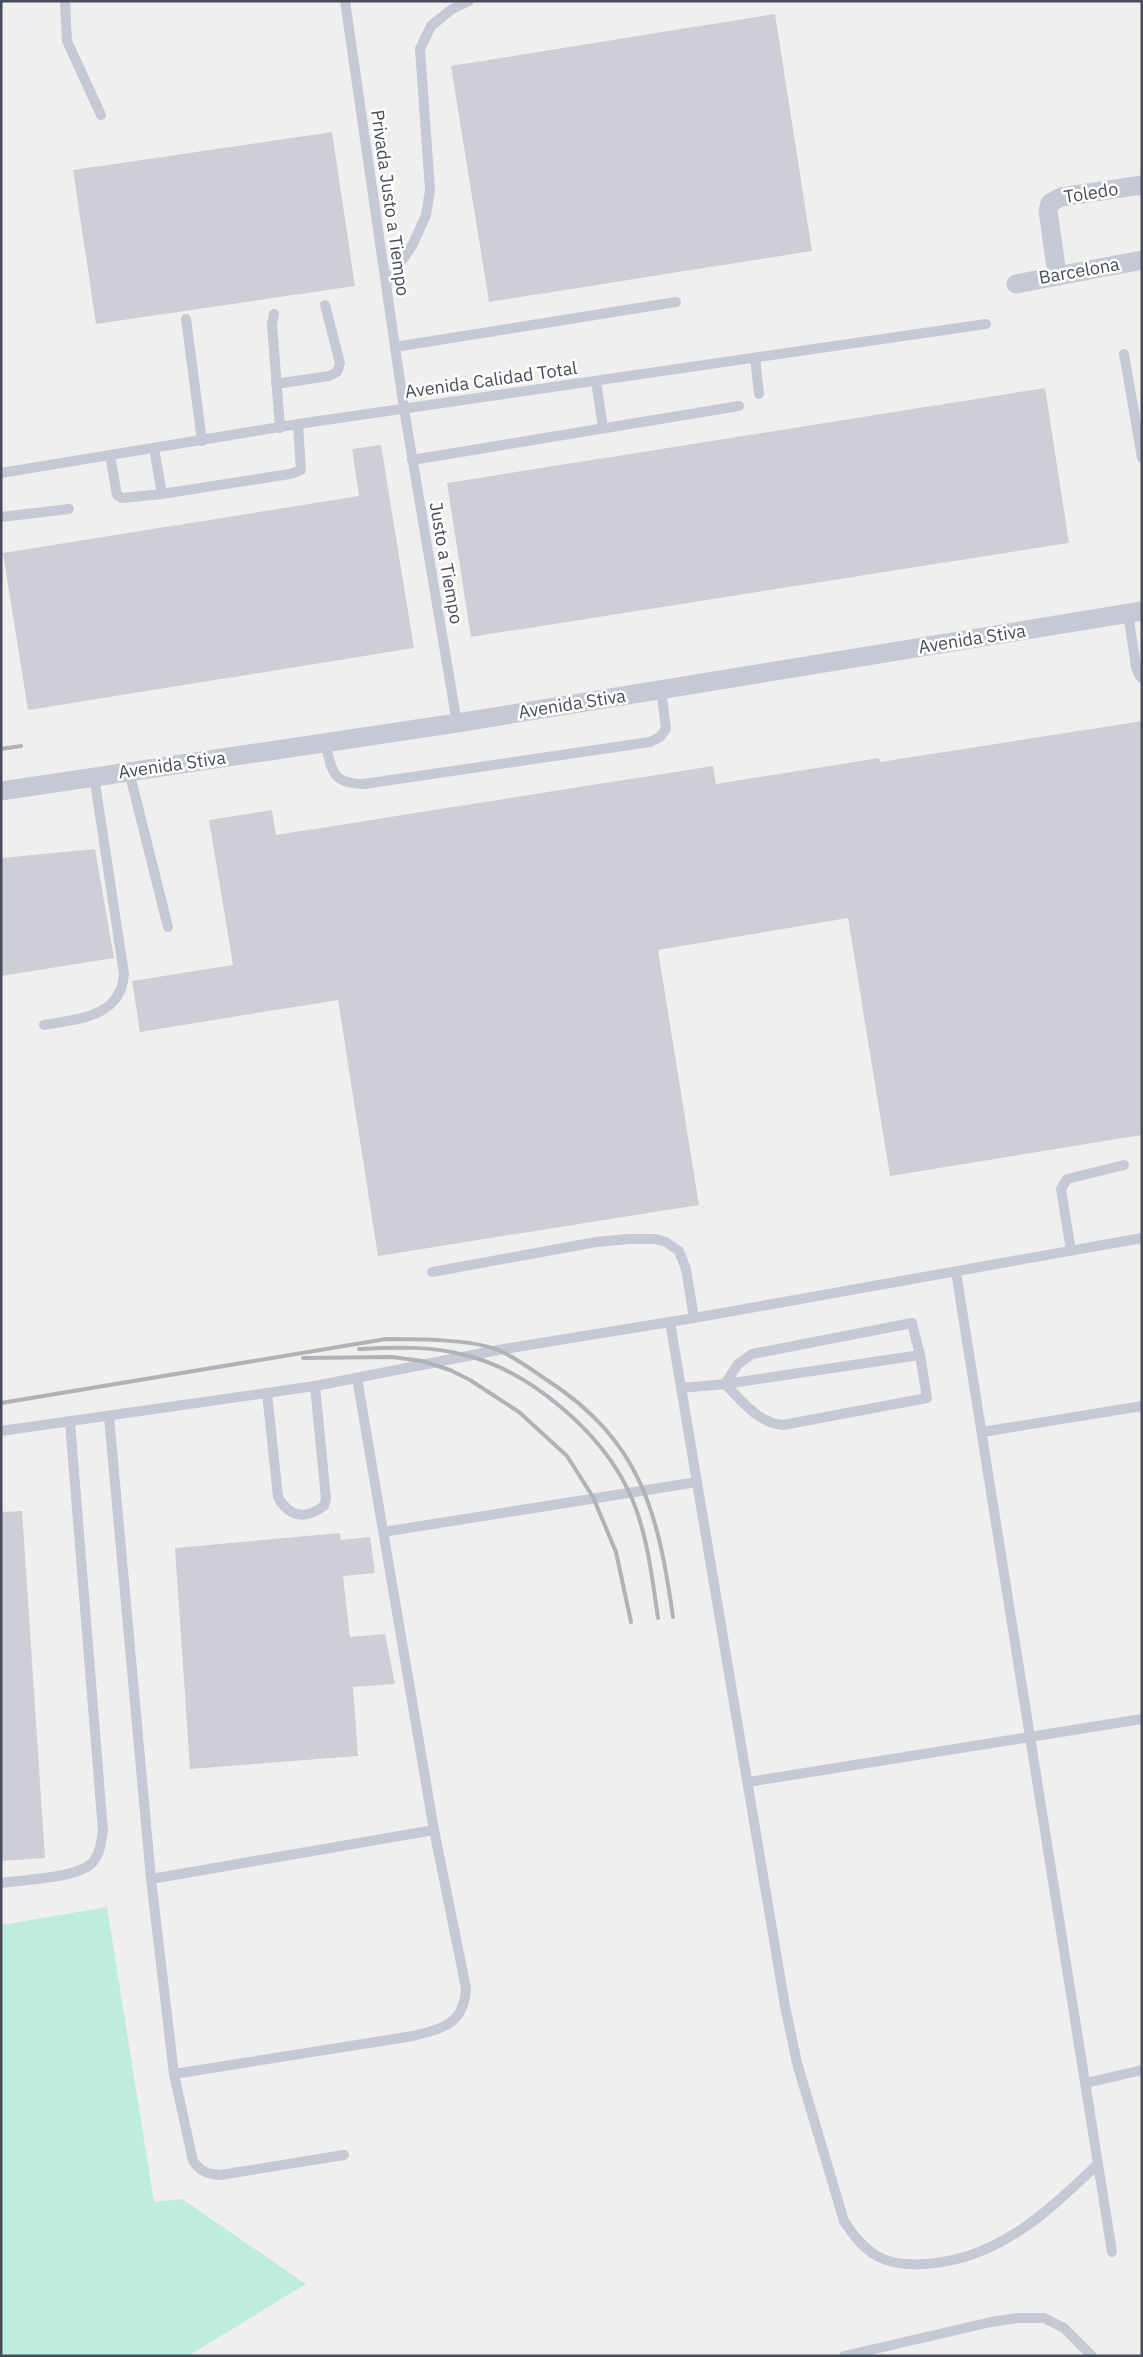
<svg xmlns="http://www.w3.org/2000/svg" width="1143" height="2357" viewBox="0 0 1143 2357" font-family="'IBM Plex Sans',sans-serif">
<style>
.green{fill:#beeddd}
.building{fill:#cecfd6}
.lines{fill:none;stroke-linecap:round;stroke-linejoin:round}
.service{stroke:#c5c9d5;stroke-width:10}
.minor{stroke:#c5c9d5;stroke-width:19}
.rail{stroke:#b1b2b8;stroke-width:4}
.labels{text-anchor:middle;stroke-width:5;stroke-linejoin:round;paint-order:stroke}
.street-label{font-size:18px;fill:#474c5b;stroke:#fff}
</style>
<rect width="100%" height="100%" fill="#f1efee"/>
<!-- green -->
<path class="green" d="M107,1907L154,2202L182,2199L306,2284L188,2356H1V1925Z"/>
<!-- building -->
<g class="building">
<path d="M775,14L812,251L489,302L451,66Z"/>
<path d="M332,132L355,286L96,324L73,170Z"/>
<path d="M1045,388L1069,543L471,637L447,483Z"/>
<path d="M381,445L414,648L28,710L3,553L359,496L352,449Z"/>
<path d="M1142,721V1135L890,1176L848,918L658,950L699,1205L378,1256L338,1000L140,1032L132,981L233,965L209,820L272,810L276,835L713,766L716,784L879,758L880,762Z"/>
<path d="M95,849L114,958L1,976V858Z"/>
<path d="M22,1511L45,1858L1,1861V1512Z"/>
<path d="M340,1533L341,1540L370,1537L375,1573L343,1576L350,1637L385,1634L395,1684L353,1687L358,1756L190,1769L175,1548Z"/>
</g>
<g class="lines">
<!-- service -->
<g class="service">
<path d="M65,1L67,41L101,115"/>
<path d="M345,1L404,409L457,723"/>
<path d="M386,285L413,244L426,215L430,190L420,49L431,26L452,9L469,1"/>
<path d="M274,314L272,324L280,428"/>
<path d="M186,319L202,441"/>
<path d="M395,347L676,302"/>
<path d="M1124,354L1142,458"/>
<path d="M755,358L759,394"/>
<path d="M596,381L603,428"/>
<path d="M276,384L329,376L337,372L340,363L325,305"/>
<path d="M154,448L162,494"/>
<path d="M110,455L117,495L122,498L162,494L290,474L301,470L298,424"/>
<path d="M412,460L739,406"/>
<path d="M1,473L298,424L986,324"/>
<path d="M1,517L69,509"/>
<path d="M1128,613L1136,667L1139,675L1142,678"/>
<path d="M325,742C332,770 331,784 364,784L650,742L660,737L666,729L661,689"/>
<path d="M129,771L168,927"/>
<path d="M44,1025C79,1019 121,1017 124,974L94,776"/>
<path d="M1071,1251L1061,1189L1067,1179L1124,1165"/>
<path d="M432,1272L596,1242L629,1239H655L666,1242L679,1251L686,1269L694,1318"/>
<path d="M956,1272L1112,2252"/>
<path d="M670,1322L785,2006L797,2063L844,2221C865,2254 884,2267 925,2264C998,2260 1047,2212 1098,2164"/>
<path d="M681,1388L725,1384L920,1355L912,1323L752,1354L738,1364L725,1384C742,1401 758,1423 783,1425L927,1398L920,1355"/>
<path d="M267,1393L278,1497C289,1517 305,1520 324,1506L326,1499L315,1386"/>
<path d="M109,1417L151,1879L174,2074L193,2161C201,2172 208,2174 220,2175L344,2155"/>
<path d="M1,1431L315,1386L498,1350L694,1318L1142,1238"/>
<path d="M982,1432L1142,1406"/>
<path d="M383,1532L697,1482"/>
<path d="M748,1782L1142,1719"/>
<path d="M151,1879L434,1830"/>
<path d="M1,1883C25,1879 75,1879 92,1863C100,1855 101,1842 103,1831L70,1422"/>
<path d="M174,2074L413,2036C444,2028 464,2024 466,1988L434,1830L357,1378"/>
<path d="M1086,2083L1142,2070"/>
<path d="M844,2356L991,2322L1018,2318H1044L1064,2328L1092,2356"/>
</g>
<!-- minor -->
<g class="minor">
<path d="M1057,274L1048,211L1050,203L1061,197L1142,185"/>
<path d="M1016,284L1142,260"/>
<path d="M1,791L457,723L1142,611"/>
</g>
<!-- rail -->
<g class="rail">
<path d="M1,749L21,746"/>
<path d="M359,1349C395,1347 431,1346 465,1355C530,1371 601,1432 629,1492C647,1530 652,1577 658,1618"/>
<path d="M303,1358L392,1357L422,1361L450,1370L470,1380L519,1412L567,1456L593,1497L616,1552L631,1622"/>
<path d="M1,1403L386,1339C416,1339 471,1339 498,1350C515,1357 532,1370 547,1380C641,1441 658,1512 673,1617"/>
</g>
</g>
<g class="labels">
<!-- street labels -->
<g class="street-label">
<text transform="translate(1091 193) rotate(-9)" y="6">Toledo</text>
<text transform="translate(390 203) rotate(82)" y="6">Privada Justo a Tiempo</text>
<text transform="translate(1079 271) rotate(-10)" y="6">Barcelona</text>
<text transform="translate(491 380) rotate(-8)" y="6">Avenida Calidad Total</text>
<text transform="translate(446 563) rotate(80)" y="6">Justo a Tiempo</text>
<text transform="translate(972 639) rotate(-9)" y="6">Avenida Stiva</text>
<text transform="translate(572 704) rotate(-9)" y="6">Avenida Stiva</text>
<text transform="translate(172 765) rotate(-8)" y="6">Avenida Stiva</text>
</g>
</g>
<!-- border -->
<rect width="1143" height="2357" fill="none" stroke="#474c5b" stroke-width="5"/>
</svg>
